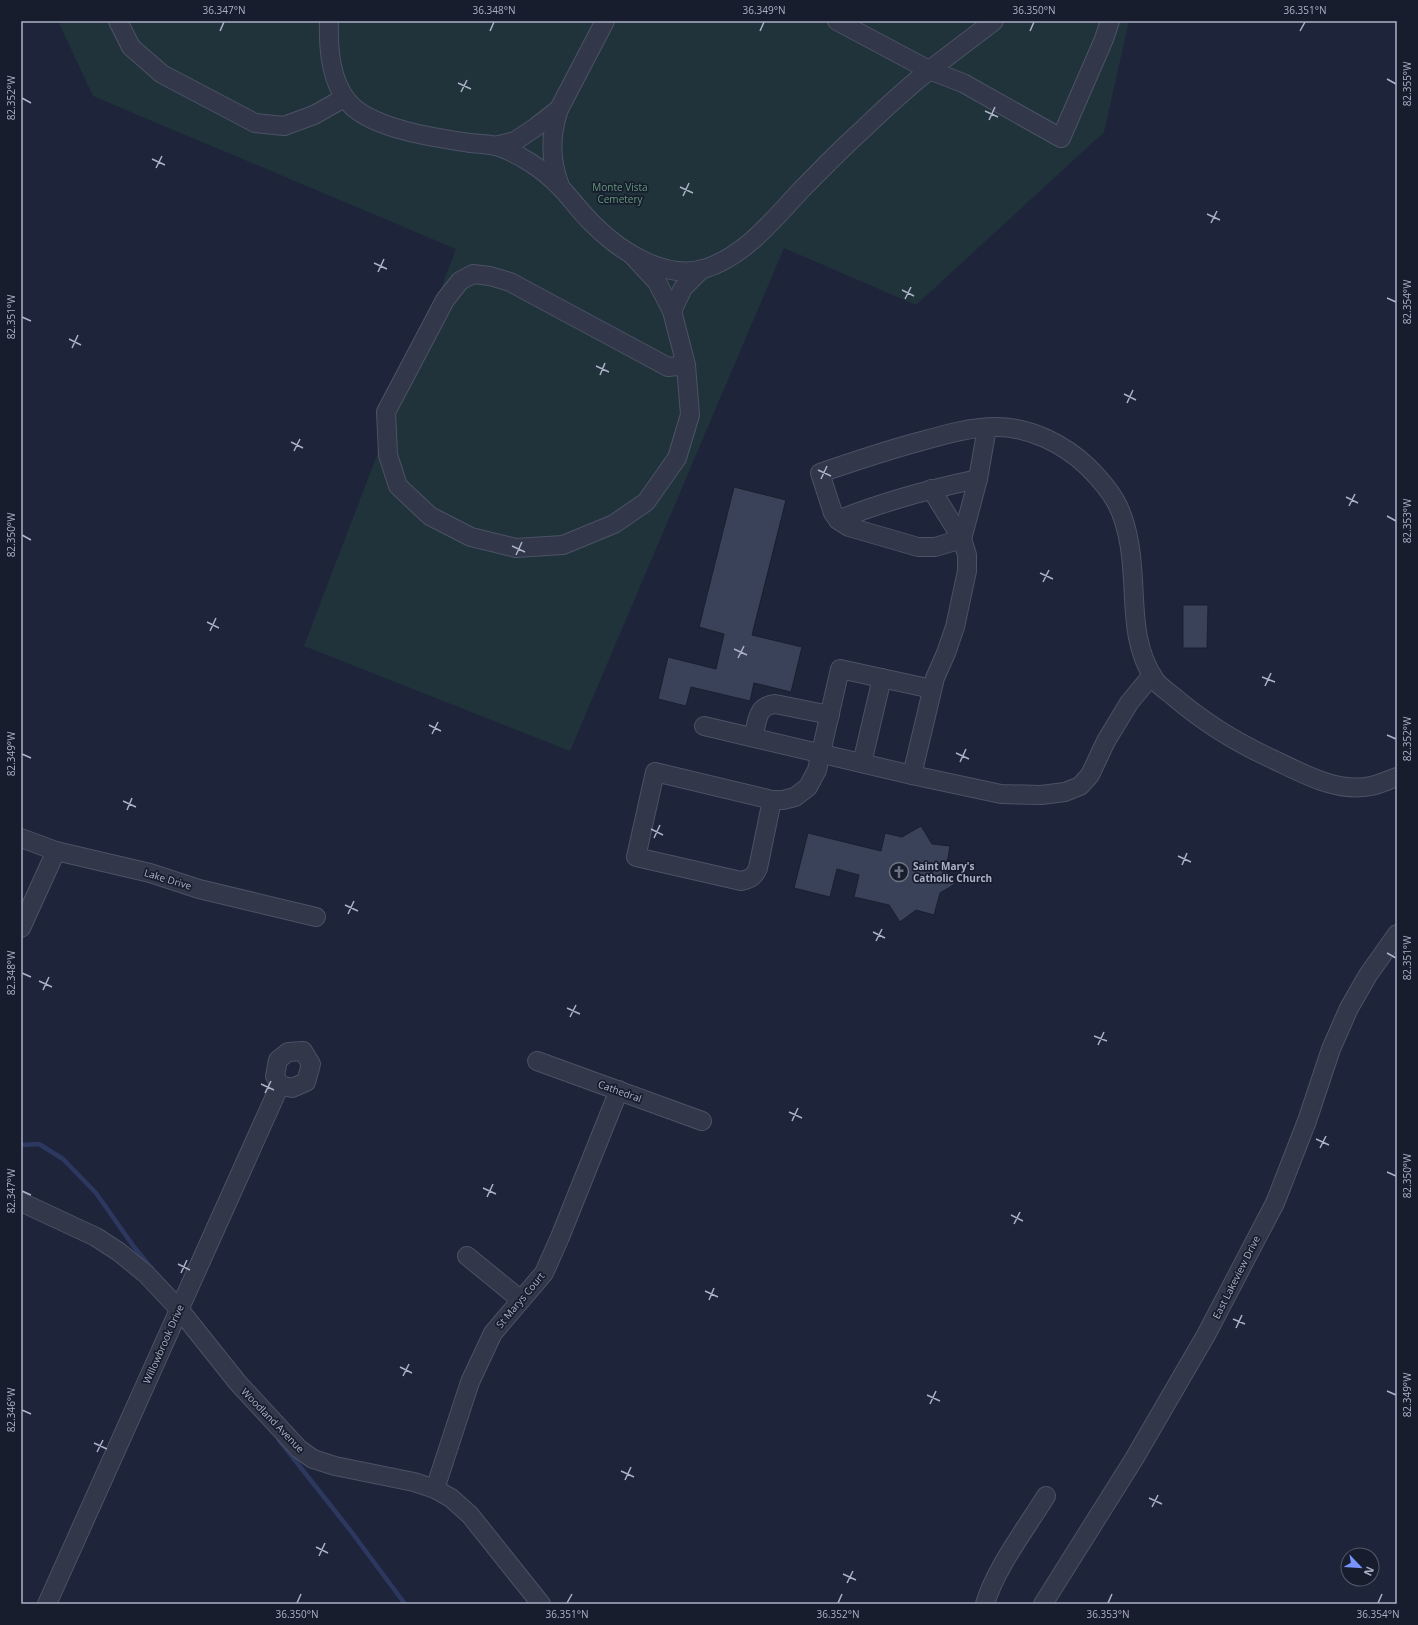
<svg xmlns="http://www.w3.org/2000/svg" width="1418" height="1625" viewBox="0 0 1418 1625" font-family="'Open Sans',sans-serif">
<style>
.green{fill:#20333b}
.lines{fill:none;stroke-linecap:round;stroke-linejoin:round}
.stream{stroke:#2c385f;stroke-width:4.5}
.building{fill:#3a425a;stroke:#1a1f30}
.minor-casing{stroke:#4c5265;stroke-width:20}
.minor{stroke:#32374a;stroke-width:18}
.ticks{fill:none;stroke:#acb1c7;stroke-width:1.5}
.labels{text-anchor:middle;stroke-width:3.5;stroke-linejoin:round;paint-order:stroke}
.park-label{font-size:10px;fill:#629979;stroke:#181d2e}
.poi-label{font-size:10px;font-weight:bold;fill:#acb1c7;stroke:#181d2e;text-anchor:start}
.street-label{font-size:10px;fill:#acb1c7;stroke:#181d2e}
.neatline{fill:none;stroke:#acb1c7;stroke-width:1.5}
.ticks-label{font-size:10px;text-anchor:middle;fill:#acb1c7}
</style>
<rect width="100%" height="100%" fill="#1e253a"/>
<!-- green -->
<path class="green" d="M58,21H1129L1104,132L916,305L784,248L570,751L304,646L456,249L93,96Z"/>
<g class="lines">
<!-- stream -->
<g class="stream">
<path d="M21,1145L39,1144L63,1159L96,1193L134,1247L152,1269"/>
<path d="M279,1440L350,1530L405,1604"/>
</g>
</g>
<!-- building -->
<g class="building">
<path d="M734,487L786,500L752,635L802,647L791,692L754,683L750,701L691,687L686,706L658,699L668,657L716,669L724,634L699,627Z"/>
<path d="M1183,605H1208L1207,648H1183Z"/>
<path d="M921,826L932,844L950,846L946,870L955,884L940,893L934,915L916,910L900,922L889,905L854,897L859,875L837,869L830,897L794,888L808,833L881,851L885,833L902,837Z"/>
</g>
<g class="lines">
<defs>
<g id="minor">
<path d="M118,21L131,47L162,74L255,123L284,126L314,115L344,98"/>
<path d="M329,21C328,49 331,87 353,107C379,130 437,138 470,143C479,144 488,144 496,146C518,153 543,169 559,186C571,198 581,213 594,225C621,252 665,280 704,269C745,256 774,219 802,189C821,170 839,151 859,133C882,111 906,88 931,69C952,53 973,37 994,21"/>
<path d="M837,21L929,70L963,83L1061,138L1104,39L1110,21"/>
<path d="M559,109C550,136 550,159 560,186"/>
<path d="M495,146L515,141L536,127L559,109L605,21"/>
<path d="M631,254L657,282L672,311L686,365L690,415L677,458L646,502L614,524L563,545L516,548L471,537L430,516L398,486L388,455L386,412L445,300L460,281L473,274L490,276L510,282L668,367L686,365"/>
<path d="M672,311L683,288L702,269"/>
<path d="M987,428L978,479L962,539L935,547H918L849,527L838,520L833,513L820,473C852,462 885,451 918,442C943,435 970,427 996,427C1030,427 1064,444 1088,467C1112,491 1123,508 1129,542C1138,589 1127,639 1155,680C1159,686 1167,691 1173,696C1201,720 1232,740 1266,756C1297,770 1335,794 1371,786C1380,784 1388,780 1397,777"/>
<path d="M838,520C884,501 930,489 978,479"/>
<path d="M704,726L912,775L1001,794L1041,795L1065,792L1080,786L1090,775L1106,741L1129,703L1152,675"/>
<path d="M753,737C758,721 756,706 775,704L830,715"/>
<path d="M862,763L882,678"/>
<path d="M912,775L935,678L946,653L955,627L967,571V555L962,539L931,489"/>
<path d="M772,800L758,868C754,877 750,879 741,881L636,857L655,772L772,800H783L795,797L808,787L817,770L840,669L932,689"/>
<path d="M21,838L56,851L150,873L199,889L316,917"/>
<path d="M21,928L56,851"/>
<path d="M303,1051L311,1064L306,1082L292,1088L280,1085L275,1076L278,1060L288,1052Z"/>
<path d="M537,1061L702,1121"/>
<path d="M21,1202L96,1237L119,1252L146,1274L179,1309L238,1383L299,1449L313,1459L335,1466L414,1482L435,1489L451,1498L470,1515L541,1604"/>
<path d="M467,1256L521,1300"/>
<path d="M435,1489L470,1382L493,1333L544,1273L560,1237L619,1090"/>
<path d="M47,1604L280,1085"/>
<path d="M985,1604C995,1569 1027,1527 1046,1496"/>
<path d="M1043,1604L1134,1459L1206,1335L1275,1203L1307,1121L1331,1049L1349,1008L1368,975L1397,934"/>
</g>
</defs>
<!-- minor casing -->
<use href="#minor" class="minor-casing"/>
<!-- minor -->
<use href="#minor" class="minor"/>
</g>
<!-- ticks -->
<path class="ticks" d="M220,31L224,22M490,31L494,22M760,31L764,22M1030,31L1034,22M1300,31L1305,22M1387,79L1396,84M458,83L471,89M461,92L467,80M22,98L31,103M985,111L998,117M989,120L995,107M152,159L165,165M156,168L162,156M680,187L693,193M683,196L689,183M1207,214L1220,220M1211,223L1217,211M374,263L387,269M378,272L384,259M902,290L914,296M1387,298L1396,302M905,299L911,287M22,317L31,321M69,339L81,345M72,348L78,335M596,366L609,372M600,375L605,363M1124,394L1136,400M1127,403L1133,390M291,442L303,448M294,451L300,439M818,470L831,476M821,479L827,466M1346,497L1358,503M1349,506L1355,494M1387,516L1396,521M22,535L31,540M512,546L525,552M516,555L522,542M1040,573L1053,579M1043,582L1049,570M207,622L219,628M210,631L216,618M734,649L747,655M738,658L744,646M1262,677L1275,682M1265,686L1271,673M429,725L441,731M432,734L438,722M1387,735L1396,739M956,753L969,759M22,754L31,758M960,762L966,749M123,801L136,807M127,810L132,798M651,829L663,835M654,838L660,825M1178,856L1191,862M1182,865L1187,853M345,905L358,911M348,914L354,901M873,932L885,938M876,941L882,929M1387,953L1396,958M22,973L31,977M39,981L52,987M43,990L49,977M567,1008L580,1014M570,1017L576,1005M1094,1036L1107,1041M1098,1045L1104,1032M261,1084L274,1090M265,1093L271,1081M789,1112L802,1118M792,1121L798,1108M1316,1139L1329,1145M1320,1148L1326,1136M1387,1172L1396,1176M483,1188L496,1194M22,1191L31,1195M487,1197L493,1184M1011,1215L1023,1221M1014,1224L1020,1212M178,1264L190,1270M181,1273L187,1260M705,1291L718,1297M709,1300L714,1288M1233,1319L1245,1324M1236,1328L1242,1315M400,1367L412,1373M403,1376L409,1364M1387,1391L1396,1395M927,1395L940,1401M930,1404L936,1391M22,1410L31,1414M94,1443L107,1449M97,1452L103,1440M621,1471L634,1477M625,1480L631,1467M1149,1498L1162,1504M1152,1507L1158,1495M316,1547L328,1553M319,1556L325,1543M843,1574L856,1580M847,1583L853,1571M297,1603L301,1594M567,1603L572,1594M838,1603L842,1594M1108,1603L1112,1594M1378,1603L1382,1594"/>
<!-- icons -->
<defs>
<symbol id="church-ring" viewBox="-11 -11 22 22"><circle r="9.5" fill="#181d2e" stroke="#6b7280" stroke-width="1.5"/><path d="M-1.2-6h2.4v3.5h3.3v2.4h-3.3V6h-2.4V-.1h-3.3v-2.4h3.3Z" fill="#6b7280"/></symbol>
</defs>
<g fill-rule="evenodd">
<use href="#church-ring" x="888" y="861" width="22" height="22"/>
</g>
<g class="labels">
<!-- park labels -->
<g class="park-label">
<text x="620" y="191">Monte Vista<tspan x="620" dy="12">Cemetery</tspan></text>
</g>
<!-- poi labels -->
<g class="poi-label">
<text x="913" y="870">Saint Mary's<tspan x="913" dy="12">Catholic Church</tspan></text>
</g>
<!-- street labels -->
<g class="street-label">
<text transform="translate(168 879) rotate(17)" y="4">Lake Drive</text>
<text transform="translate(620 1091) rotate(20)" y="4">Cathedral</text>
<text transform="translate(1236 1277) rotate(-63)" y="4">East Lakeview Drive</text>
<text transform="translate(520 1300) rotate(-50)" y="4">St Marys Court</text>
<text transform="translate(163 1344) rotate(-66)" y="4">Willowbrook Drive</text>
<text transform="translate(273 1420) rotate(46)" y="4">Woodland Avenue</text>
</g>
</g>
<!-- border -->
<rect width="1418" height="1625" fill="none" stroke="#181d2e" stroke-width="44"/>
<!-- north arrow -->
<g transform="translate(1360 1567) rotate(115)"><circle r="19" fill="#181d2e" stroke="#53586b"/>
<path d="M0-3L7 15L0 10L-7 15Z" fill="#7993ff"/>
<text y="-6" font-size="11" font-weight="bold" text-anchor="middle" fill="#acb1c7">N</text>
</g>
<rect x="22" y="22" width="1374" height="1581" class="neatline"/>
<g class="ticks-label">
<text x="224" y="14">36.347°N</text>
<text x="494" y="14">36.348°N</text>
<text x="764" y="14">36.349°N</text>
<text x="1034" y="14">36.350°N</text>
<text x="1305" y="14">36.351°N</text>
<text transform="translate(1407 84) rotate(-90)" y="4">82.355°W</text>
<text transform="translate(11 98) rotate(-90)" y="4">82.352°W</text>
<text transform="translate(1407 302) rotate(-90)" y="4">82.354°W</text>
<text transform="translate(11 317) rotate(-90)" y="4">82.351°W</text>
<text transform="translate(1407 521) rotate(-90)" y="4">82.353°W</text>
<text transform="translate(11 535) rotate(-90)" y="4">82.350°W</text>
<text transform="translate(1407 739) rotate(-90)" y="4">82.352°W</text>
<text transform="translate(11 754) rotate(-90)" y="4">82.349°W</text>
<text transform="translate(1407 958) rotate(-90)" y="4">82.351°W</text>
<text transform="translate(11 973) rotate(-90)" y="4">82.348°W</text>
<text transform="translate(1407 1176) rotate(-90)" y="4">82.350°W</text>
<text transform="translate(11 1191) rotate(-90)" y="4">82.347°W</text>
<text transform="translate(1407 1395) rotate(-90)" y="4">82.349°W</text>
<text transform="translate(11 1410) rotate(-90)" y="4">82.346°W</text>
<text x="297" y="1618">36.350°N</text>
<text x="567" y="1618">36.351°N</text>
<text x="838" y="1618">36.352°N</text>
<text x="1108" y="1618">36.353°N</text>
<text x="1378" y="1618">36.354°N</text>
</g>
</svg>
